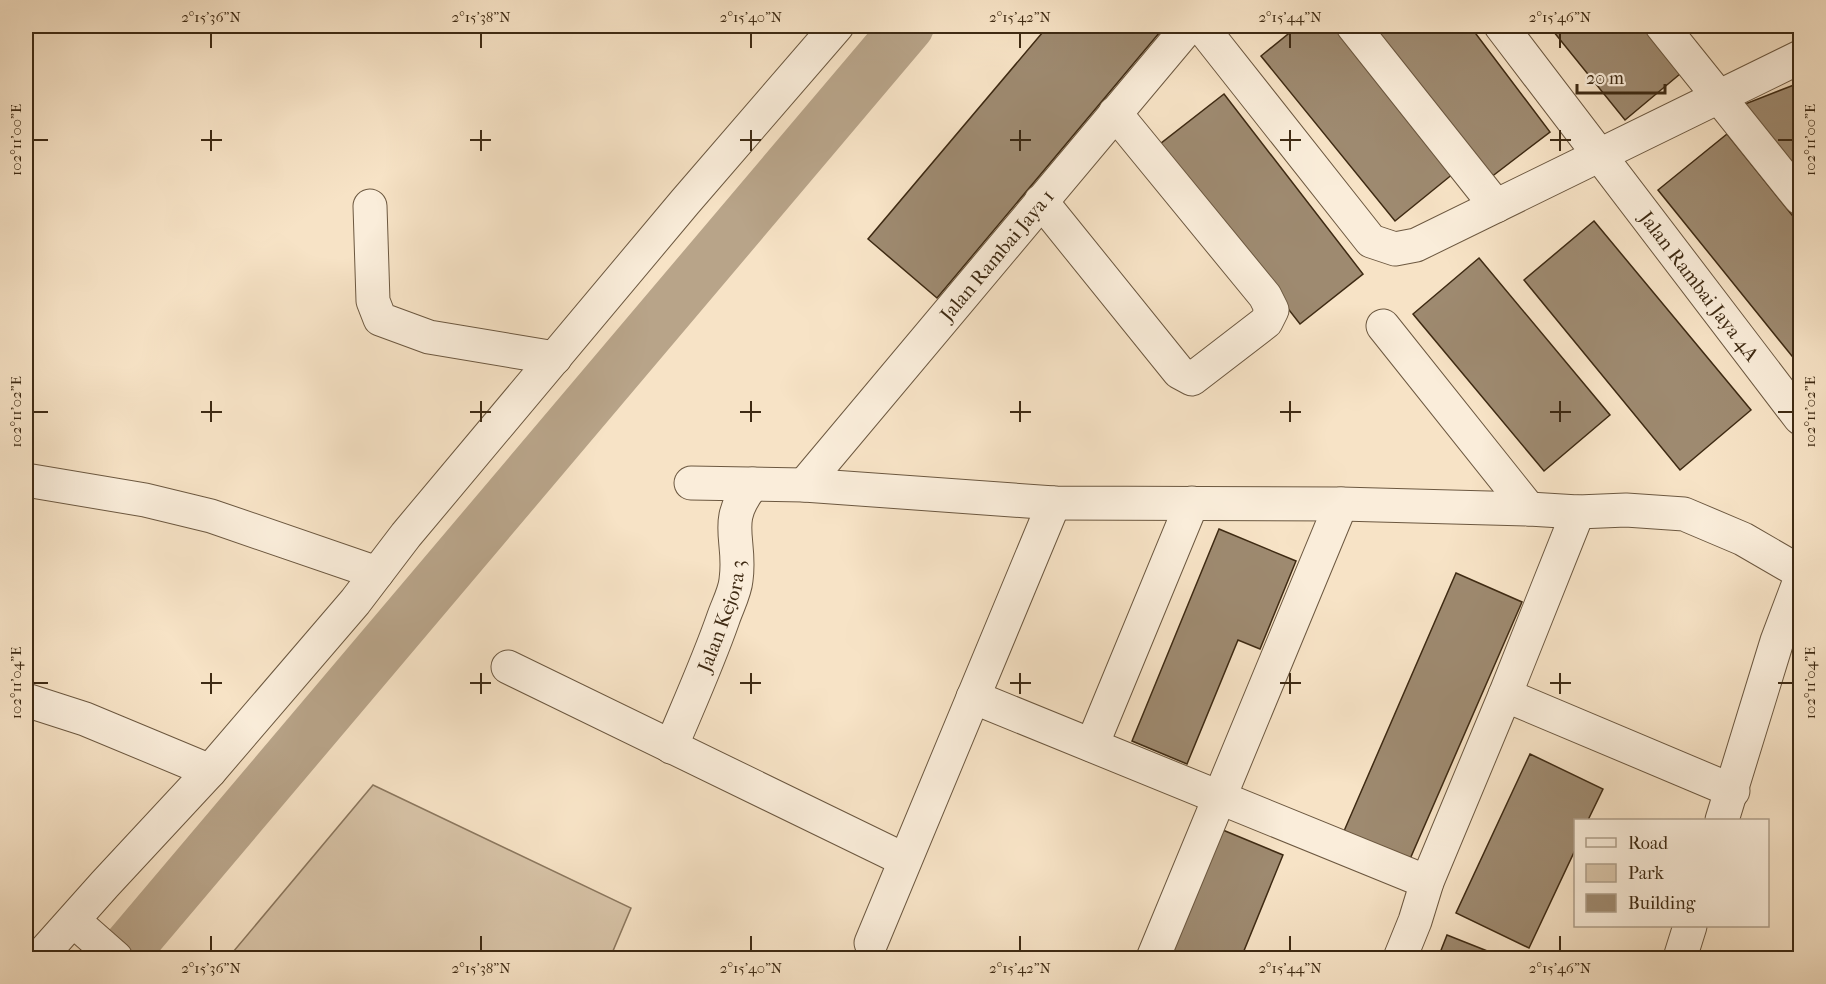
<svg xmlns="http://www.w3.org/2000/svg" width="1826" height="984" viewBox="0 0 1826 984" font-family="'IM FELL French Canon',serif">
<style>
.green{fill:#d8c4a8;stroke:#8b775e;stroke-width:1.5}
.water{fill:#b8a489;stroke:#87735a;stroke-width:1.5}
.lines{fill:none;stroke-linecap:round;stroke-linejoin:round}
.river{stroke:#b8a489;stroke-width:52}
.building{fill:#9e8a70;stroke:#3e2a13;stroke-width:1.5}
.minor-casing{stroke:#6c5840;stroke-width:35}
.minor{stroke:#faedda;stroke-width:33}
.ticks{fill:none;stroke:#3e2a13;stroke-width:2}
.labels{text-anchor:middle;stroke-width:5;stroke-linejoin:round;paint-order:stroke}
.street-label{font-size:20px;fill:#3e2a13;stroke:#faedda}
.neatline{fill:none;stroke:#3e2a13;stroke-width:2}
.ticks-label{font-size:15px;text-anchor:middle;fill:#3e2a13}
</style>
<rect width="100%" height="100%" fill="#f7e3c6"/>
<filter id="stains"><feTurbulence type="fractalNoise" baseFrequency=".00333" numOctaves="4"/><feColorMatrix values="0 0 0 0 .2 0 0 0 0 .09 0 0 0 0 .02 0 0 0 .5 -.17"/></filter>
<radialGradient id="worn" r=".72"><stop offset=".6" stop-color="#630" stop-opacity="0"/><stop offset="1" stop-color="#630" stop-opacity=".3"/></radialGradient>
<!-- green -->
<path class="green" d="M373,785L631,908L610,958H228Z"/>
<!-- water -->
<path class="water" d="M144,917L153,926L132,958H105Z"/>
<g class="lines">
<!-- river -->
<path class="river" d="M128,948L908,26"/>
</g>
<!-- building -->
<g class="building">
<path d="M1048,26H1165L937,298L868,239Z"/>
<path d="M1298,26H1343L1459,169L1395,221L1261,56Z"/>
<path d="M1369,26H1470L1550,132L1486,181Z"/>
<path d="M1549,26H1651L1686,69L1625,120Z"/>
<path d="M1799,83H1800V175L1745,104Z"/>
<path d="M1224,94L1363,274L1300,324L1160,144Z"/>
<path d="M1727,134L1800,225V366L1658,190Z"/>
<path d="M1594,221L1751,410L1680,470L1524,280Z"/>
<path d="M1479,258L1610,415L1544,471L1413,314Z"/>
<path d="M1219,529L1296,561L1260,649L1238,640L1187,764L1132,741Z"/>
<path d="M1456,573L1522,602L1410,859L1344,831Z"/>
<path d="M1530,754L1603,789L1588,820H1576V848L1529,948L1456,913Z"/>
<path d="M1218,828L1283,855L1241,958H1166Z"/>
<path d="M1447,935L1505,958H1438Z"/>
</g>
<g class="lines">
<defs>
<g id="minor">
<path d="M1201,26L1371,241L1395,249L1416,245L1800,57"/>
<path d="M1353,26L1496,206"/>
<path id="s1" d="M1501,26L1800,418"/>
<path d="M1662,26L1800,198"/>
<path d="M1041,201L1179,372L1192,379L1266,322L1272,310L1265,296L1115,113"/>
<path d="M370,206L373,301L380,319L429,337L555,358"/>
<path d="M1383,326L1529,509"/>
<path d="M26,480L145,500L211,516L377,573"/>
<path d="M691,483L804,485L1054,503L1341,504L1529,509L1578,512L1626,510L1684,514L1743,539L1800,572"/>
<path id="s2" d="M804,485L1189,26"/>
<path d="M508,667L905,860"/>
<path d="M1505,695L1733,791"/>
<path d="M973,697L1427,882"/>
<path d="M26,700L85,719L210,771"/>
<path d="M1092,745L1192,503"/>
<path id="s3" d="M671,747C689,704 708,662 723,619C727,607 735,592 736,580C742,539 721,522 753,484"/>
<path d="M1722,820L1777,641L1800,580"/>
<path d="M74,921L116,958"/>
<path d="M871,943L1054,503"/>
<path d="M39,958L105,884L210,771L355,602L406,535L685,202L837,26"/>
<path d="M1153,958L1341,504"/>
<path d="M1400,958L1415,921L1427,882L1505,695L1578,512"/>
<path d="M1680,958L1690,926"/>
</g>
</defs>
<!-- minor casing -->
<use href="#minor" class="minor-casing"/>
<!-- minor -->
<use href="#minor" class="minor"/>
</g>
<!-- ticks -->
<path class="ticks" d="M211,33V48M481,33V48M751,33V48M1020,33V48M1290,33V48M1560,33V48M211,130V151M481,130V151M751,130V151M1020,130V151M1290,130V151M1560,130V151M33,140H48M201,140H222M470,140H491M740,140H761M1010,140H1031M1280,140H1301M1550,140H1571M1778,140H1793M211,401V422M481,401V422M751,401V422M1020,401V422M1290,401V422M1560,401V422M33,412H48M201,412H222M470,412H491M740,412H761M1010,412H1031M1280,412H1301M1550,412H1571M1778,412H1793M211,673V694M481,673V694M751,673V694M1020,673V694M1290,673V694M1560,673V694M33,683H48M201,683H222M470,683H491M740,683H761M1010,683H1031M1280,683H1301M1550,683H1571M1778,683H1793M211,936V951M481,936V951M751,936V951M1020,936V951M1290,936V951M1560,936V951"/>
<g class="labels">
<!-- street labels -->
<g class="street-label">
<text dy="7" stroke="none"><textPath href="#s2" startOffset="300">Jalan Rambai Jaya 1</textPath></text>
<text dy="7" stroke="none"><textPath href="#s1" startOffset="327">Jalan Rambai Jaya 4A</textPath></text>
<text dy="7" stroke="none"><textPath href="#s3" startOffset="141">Jalan Kejora 3</textPath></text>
</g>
</g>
<!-- margin -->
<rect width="1826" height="984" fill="none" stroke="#f7e3c6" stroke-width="66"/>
<!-- legend -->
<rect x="1574" y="819" width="195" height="108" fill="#faedda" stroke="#af9f8a" stroke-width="1.5"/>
<rect x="1586" y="838" width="30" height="9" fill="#faedda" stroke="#af9f8a" stroke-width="1.5"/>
<text x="1628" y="849" font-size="18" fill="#3e2a13">Road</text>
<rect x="1586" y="864" width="30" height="18" fill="#d8c4a8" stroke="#af9f8a" stroke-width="1.5"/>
<text x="1628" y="879" font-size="18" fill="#3e2a13">Park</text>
<rect x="1586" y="894" width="30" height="18" fill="#9e8a70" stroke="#af9f8a" stroke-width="1.5"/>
<text x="1628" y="909" font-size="18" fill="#3e2a13">Building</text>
<!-- scale -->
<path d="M1577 84v9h88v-9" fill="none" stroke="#3e2a13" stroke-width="3"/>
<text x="1586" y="84" font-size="18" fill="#3e2a13" stroke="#faedda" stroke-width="4.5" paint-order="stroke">20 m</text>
<rect x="33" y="33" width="1760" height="918" class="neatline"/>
<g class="ticks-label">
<text x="211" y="22">2°15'36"N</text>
<text x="481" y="22">2°15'38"N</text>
<text x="751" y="22">2°15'40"N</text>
<text x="1020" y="22">2°15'42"N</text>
<text x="1290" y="22">2°15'44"N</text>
<text x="1560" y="22">2°15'46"N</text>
<text transform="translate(1810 140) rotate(-90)" y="5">102°11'00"E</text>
<text transform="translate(16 140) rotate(-90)" y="5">102°11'00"E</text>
<text transform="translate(1810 412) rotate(-90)" y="5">102°11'02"E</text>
<text transform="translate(16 412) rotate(-90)" y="5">102°11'02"E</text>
<text transform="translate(1810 683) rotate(-90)" y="5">102°11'04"E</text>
<text transform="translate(16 683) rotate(-90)" y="5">102°11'04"E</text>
<text x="211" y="973">2°15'36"N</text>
<text x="481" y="973">2°15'38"N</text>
<text x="751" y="973">2°15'40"N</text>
<text x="1020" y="973">2°15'42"N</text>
<text x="1290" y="973">2°15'44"N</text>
<text x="1560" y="973">2°15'46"N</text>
</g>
<rect width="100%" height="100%" filter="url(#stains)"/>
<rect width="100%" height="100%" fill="url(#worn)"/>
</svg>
